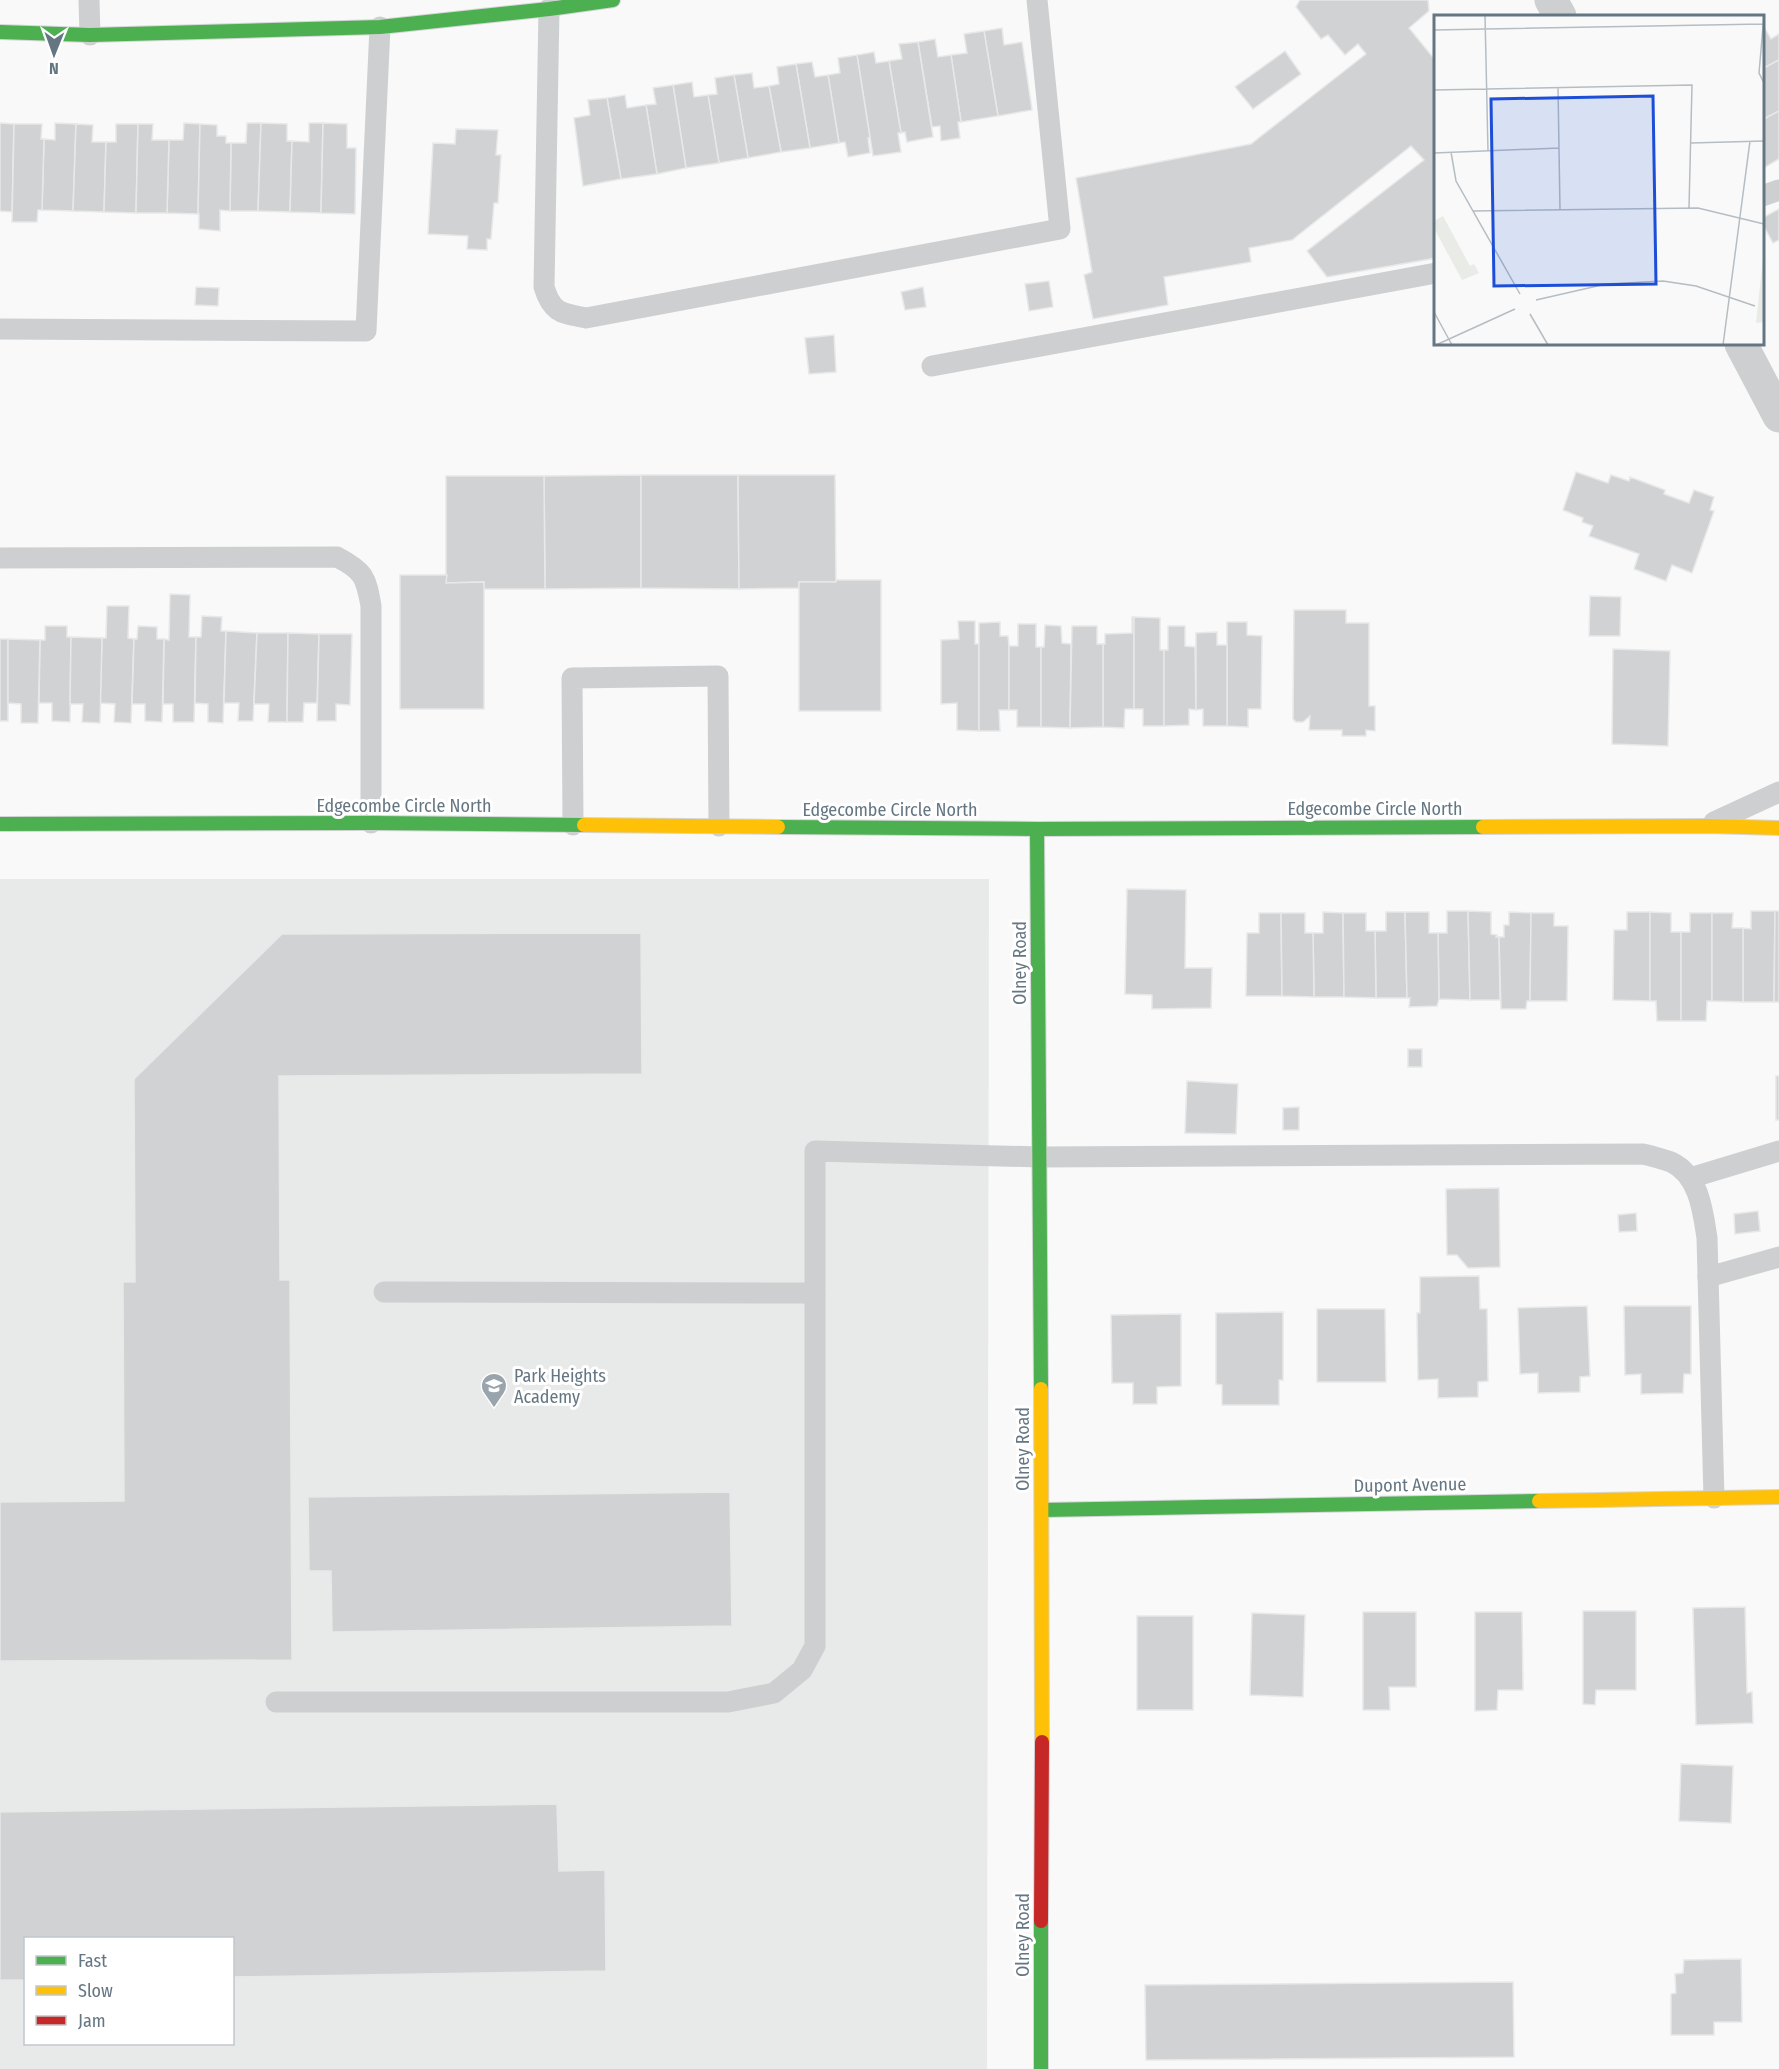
<svg xmlns="http://www.w3.org/2000/svg" width="1779" height="2069" viewBox="0 0 1779 2069" font-family="'Fira Sans Condensed',sans-serif">
<style>
.built{fill:#e8e9e9;fill-rule:evenodd}
.building{fill:#d0d2d3;stroke:#e8e8e8;stroke-width:1.5}
.lines{fill:none;stroke-linecap:round;stroke-linejoin:round}
.fast-casing{stroke:#d5d6d7;stroke-width:16}
.slow-casing{stroke:#d5d6d7;stroke-width:16}
.jam-casing{stroke:#d5d6d7;stroke-width:16}
.lane{stroke:#cecfd0;stroke-width:21}
.street{stroke:#cecfd0;stroke-width:33}
.fast{stroke:#4caf50;stroke-width:14}
.slow{stroke:#ffc107;stroke-width:14}
.jam{stroke:#c62828;stroke-width:14}
.labels{text-anchor:middle;stroke-width:6;stroke-linejoin:round;paint-order:stroke}
.street-label{font-size:18px;fill:#657683;stroke:#fff}
.poi-label{font-size:18px;fill:#657683;stroke:#fff;text-anchor:start}
.inset-road{fill:none;stroke:#b5bdc3;stroke-width:1.5}
.view{fill:#1d4ed8;fill-opacity:0.15;stroke:#1d4ed8;stroke-width:3}
.inset-edge{fill:none;stroke:#657683;stroke-width:3}
</style>
<rect width="100%" height="100%" fill="#f9f9f9"/>
<!-- built -->
<path class="built" d="M0,879H989L987,2069H0ZM26,1938H232V2044H26Z"/>
<!-- building -->
<g class="building">
<path d="M1300,0H1428L1429,11L1409,28L1436,61V258L1327,277L1307,251L1424,160L1411,146L1292,240L1249,248L1251,262L1164,277L1168,305L1093,319L1084,275L1092,272L1076,178L1251,144L1366,54L1358,44L1345,55L1328,35L1321,39L1296,7Z"/>
<path d="M1762,23L1771,39L1779,34V60L1762,69Z"/>
<path d="M1002,28L1004,45L1022,42L1032,110L998,116L984,31Z"/>
<path d="M984,31L998,116L961,122L951,55L967,53L964,34Z"/>
<path d="M935,39L938,57L951,55L961,122H958L960,138L941,141L940,126L932,127L918,42Z"/>
<path d="M918,42L933,137L907,142L905,132L901,133L889,61L902,59L899,44Z"/>
<path d="M1285,51L1301,74L1253,109L1235,87Z"/>
<path d="M874,52L876,63L889,61L901,133H898L901,152L873,156L857,55Z"/>
<path d="M857,55L870,138H868L870,153L848,157L845,142L839,143L828,75L840,73L838,58Z"/>
<path d="M1779,60V111L1762,120V69Z"/>
<path d="M812,62L815,77L828,75L839,143L810,148L796,64Z"/>
<path d="M796,64L810,148L781,152L769,86L779,84L777,67Z"/>
<path d="M752,73L754,88L769,86L781,152L748,158L734,75Z"/>
<path d="M734,75L748,158L719,163L708,95L717,94L715,78Z"/>
<path d="M692,82L694,97L708,95L719,163L686,168L673,85Z"/>
<path d="M673,85L686,168L657,174L646,105L656,104L653,88Z"/>
<path d="M625,95L627,108L646,105L657,174L621,179L607,98Z"/>
<path d="M607,98L621,179L583,186L574,118L590,115L588,100Z"/>
<path d="M1779,111V159L1762,169V120Z"/>
<path d="M0,123L14,124L12,212L0,211Z"/>
<path d="M55,123L76,124L73,211L42,210L44,139L55,140Z"/>
<path d="M184,123L200,124L198,214L167,213L169,140H183Z"/>
<path d="M247,123H261L258,211H230L231,143H246Z"/>
<path d="M261,123L287,124V141H292L290,212L258,211Z"/>
<path d="M309,123H323L321,213L290,212L292,141L309,142Z"/>
<path d="M323,123L347,124V148H356L355,214L321,213Z"/>
<path d="M14,124H42L41,139H44L42,210H38L37,222H12Z"/>
<path d="M76,124L93,125L92,142H106L104,212L73,211Z"/>
<path d="M116,124H138L136,213L104,212L106,142H116Z"/>
<path d="M138,124H153L152,140H169L167,213H136Z"/>
<path d="M200,124L217,125V136H226V143H231L230,211L220,210V231L199,229V214H198Z"/>
<path d="M456,129L498,130L496,155H501L498,203H494L491,239H487V250L467,249L468,236L428,234L433,143L455,144Z"/>
<path d="M1779,209V240L1773,243L1762,223V218Z"/>
<path d="M1049,281L1053,307L1029,311L1025,284Z"/>
<path d="M196,287L219,288L218,306L195,305Z"/>
<path d="M923,287L926,307L905,310L901,292Z"/>
<path d="M834,335L836,372L809,374L805,338Z"/>
<path d="M1576,472L1608,483L1611,475L1629,481L1630,477L1665,490L1664,494L1689,503L1694,490L1714,497L1710,510L1714,511L1692,573L1672,565L1666,581L1634,569L1639,554L1589,536L1593,526L1582,522L1583,518L1563,510Z"/>
<path d="M641,475V588L545,589L544,476Z"/>
<path d="M641,475H738L739,589L641,588Z"/>
<path d="M738,475H835L836,582H799V588L739,589Z"/>
<path d="M446,476H544L545,589H484V582L446,583Z"/>
<path d="M400,575H447L446,583L484,582V709H400Z"/>
<path d="M836,580H881V711H799V582H836Z"/>
<path d="M170,594L190,595L189,637H196L194,722H173V704H163L164,639L169,640Z"/>
<path d="M1590,596L1621,597L1620,636H1589Z"/>
<path d="M107,606H129L128,638L134,639L131,723L114,722L115,704L100,703L102,638H106Z"/>
<path d="M1294,610H1346V623H1369V706H1375V731L1366,730V736H1342V730H1309L1310,716L1303,722H1296L1293,719Z"/>
<path d="M202,616L222,617L221,631H226L223,723L208,722V704L195,703L196,637H201Z"/>
<path d="M1132,617H1134V709H1125L1124,728L1103,727V644H1105V634L1132,633Z"/>
<path d="M1134,617L1160,618V650H1164V726H1143V709H1134Z"/>
<path d="M958,621H975V644H979V731L957,730V703L941,704V640L959,639Z"/>
<path d="M1000,622V636H1008L1009,646V710H999L1000,731H979V623Z"/>
<path d="M1227,622H1247V635L1262,636L1261,709H1248V727L1227,726Z"/>
<path d="M1018,624H1036V647H1041V727H1017V710H1009V646H1018Z"/>
<path d="M1045,625L1061,626L1062,643L1071,644L1070,728L1041,727V647H1044Z"/>
<path d="M45,626H67V637H71L70,722L52,721V703H39L40,640H45Z"/>
<path d="M138,626L157,627V639H164L162,722L145,721V704H132L134,639H137Z"/>
<path d="M1072,626H1097V644H1103V727L1070,728Z"/>
<path d="M1168,626H1185V646L1195,647L1196,710L1189,709V725L1164,726V650H1168Z"/>
<path d="M226,631L257,633L253,721H238L239,703H224Z"/>
<path d="M1217,632V645H1227V726H1203V709L1196,710V633Z"/>
<path d="M257,633H288L287,722H268L269,704H254Z"/>
<path d="M288,633L319,634L317,703H304L303,722H287Z"/>
<path d="M319,634H352L350,705L336,704V721H317Z"/>
<path d="M71,637L102,638L100,723L82,722L83,704H70Z"/>
<rect x="0" y="639" width="8" height="82"/>
<path d="M8,639L40,640L38,723H21V704L8,703Z"/>
<path d="M1613,649L1670,651L1668,746L1612,744Z"/>
<path d="M1127,889L1186,890L1185,968H1212L1211,1008L1152,1009V995L1125,994Z"/>
<path d="M1447,911H1468L1470,1000L1439,999L1438,933H1447Z"/>
<path d="M1468,911L1491,912V934L1497,935L1496,937H1499L1500,1000H1470Z"/>
<path d="M1751,911H1775L1774,1002H1743V928L1751,929Z"/>
<path d="M1775,911H1779V1002H1774Z"/>
<path d="M1323,912L1343,913L1344,997H1314L1313,933H1323Z"/>
<path d="M1386,912H1405L1407,998H1376L1375,931H1386Z"/>
<path d="M1405,912H1429V933H1438L1439,999L1437,1006L1409,1007L1410,998H1407Z"/>
<path d="M1509,912L1531,913L1530,1001H1527L1526,1009H1501L1499,937H1504V925H1509Z"/>
<path d="M1627,912H1650V1001L1613,1000L1614,930H1627Z"/>
<path d="M1650,912L1671,913V932H1681V1021H1657L1656,1001H1650Z"/>
<path d="M1259,913H1281L1282,996H1246L1247,933H1259Z"/>
<path d="M1281,913H1305V933H1313L1314,997L1282,996Z"/>
<path d="M1343,913H1366V931H1375L1376,998L1344,997Z"/>
<path d="M1531,913H1554V926H1568L1567,1001H1530Z"/>
<path d="M1690,913H1712V1001H1707L1706,1021H1681V932H1690Z"/>
<path d="M1712,913H1733L1732,928H1743V1002L1712,1001Z"/>
<path d="M641,933L642,1074L279,1076L280,1280H290L292,1660L0,1661V1502L124,1501L123,1282H135L134,1079L282,934Z"/>
<rect x="1408" y="1049" width="14" height="18"/>
<rect x="1776" y="1076" width="3" height="44"/>
<path d="M1187,1081L1238,1084L1236,1134L1185,1133Z"/>
<path d="M1299,1107V1130H1283V1108Z"/>
<path d="M1499,1188L1500,1267L1468,1268L1457,1255H1447L1446,1189Z"/>
<path d="M1758,1211L1760,1231L1735,1234L1734,1214Z"/>
<path d="M1636,1213L1637,1231L1619,1232L1618,1215Z"/>
<path d="M1479,1276L1480,1309H1487L1488,1381L1478,1382V1397L1438,1398V1379L1418,1380L1417,1313H1420V1277Z"/>
<path d="M1587,1306L1590,1376L1580,1377V1392L1538,1393V1373L1520,1374L1518,1308Z"/>
<path d="M1624,1306H1691V1374H1684L1683,1393L1641,1394V1374L1625,1375Z"/>
<path d="M1317,1309H1385L1386,1382H1317Z"/>
<path d="M1283,1312V1380H1279V1405H1222V1385L1216,1384V1313Z"/>
<path d="M1181,1314V1386L1157,1387V1404H1133V1383H1112L1111,1315Z"/>
<path d="M730,1492L732,1626L332,1632L331,1571H309L308,1497Z"/>
<path d="M1745,1607L1747,1693L1752,1692L1753,1723L1696,1725L1693,1608Z"/>
<path d="M1583,1611H1636V1690H1596L1595,1705L1583,1704Z"/>
<path d="M1363,1612H1416V1687H1389L1390,1710H1363Z"/>
<path d="M1475,1612H1522L1523,1690H1498L1497,1710L1475,1711Z"/>
<path d="M1252,1613L1305,1615L1303,1697L1250,1695Z"/>
<rect x="1137" y="1616" width="56" height="94"/>
<path d="M1681,1764L1733,1766L1731,1823L1679,1821Z"/>
<path d="M557,1804L559,1871L605,1870L606,1971L232,1977V1938H26V1980H0V1812Z"/>
<path d="M1741,1959L1742,2022H1714V2035H1671V1994L1676,1993L1675,1974L1683,1973L1684,1960Z"/>
<path d="M1513,1982L1514,2057L1146,2060L1145,1985Z"/>
</g>
<g class="lines">
<defs>
<g id="fast">
<path d="M0,32L90,35L380,27L549,9L613,0"/>
<path d="M0,824L371,823L584,825"/>
<path d="M778,827L1037,829L1483,827"/>
<path d="M1037,829L1041,1389"/>
<path d="M1042,1510L1539,1501"/>
<path d="M1041,2069V1921"/>
</g>
<g id="slow">
<path d="M584,825L778,827"/>
<path d="M1483,827L1707,826L1779,828"/>
<path d="M1041,1389L1042,1742"/>
<path d="M1539,1501L1779,1497"/>
</g>
<path id="jam" d="M1041,1921L1042,1742"/>
</defs>
<!-- fast casing -->
<use href="#fast" class="fast-casing"/>
<!-- slow casing -->
<use href="#slow" class="slow-casing"/>
<!-- jam casing -->
<use href="#jam" class="jam-casing"/>
<!-- lane -->
<g class="lane">
<path d="M89,0L90,35"/>
<path d="M549,9L544,287C552,313 561,313 586,318L1060,229L1037,0"/>
<path d="M1762,196L1779,190"/>
<path d="M0,329L366,331L380,27"/>
<path d="M932,366L1436,273"/>
<path d="M0,558L337,557C364,571 366,577 371,606V823"/>
<path d="M1714,822L1779,792"/>
<path d="M573,825L572,678L718,676L719,826"/>
<path d="M1690,1178L1779,1151"/>
<path d="M1708,1277L1779,1257"/>
<path d="M384,1292L815,1293"/>
<path d="M276,1702H728L774,1693L802,1670L815,1646V1151L1040,1157L1643,1154C1652,1156 1662,1159 1671,1162C1699,1175 1703,1211 1707,1238L1714,1498"/>
</g>
<!-- street -->
<g class="street">
<path d="M1551,0L1560,16"/>
<path d="M1741,344L1779,416"/>
</g>
<!-- fast -->
<use href="#fast" class="fast"/>
<!-- slow -->
<use href="#slow" class="slow"/>
<!-- jam -->
<use href="#jam" class="jam"/>
</g>
<!-- icons -->
<defs>
<symbol id="school-pin" viewBox="-11 -11 22 30"><path d="M0 17L-7.5 6A9.5 9.5 0 1 1 7.5 6Z" fill="#99a4ac" stroke="#fff"/><path d="M0-5L7-2L0 1L-7-2ZM-4 1L0 2.5L4 1V4Q0 6-4 4Z" fill="#fff"/></symbol>
</defs>
<g fill-rule="evenodd">
<use href="#school-pin" x="479" y="1371" width="30" height="40"/>
</g>
<g class="labels">
<!-- street labels -->
<g class="street-label">
<text x="404" y="812">Edgecombe Circle North</text>
<text x="1375" y="815">Edgecombe Circle North</text>
<text x="890" y="816">Edgecombe Circle North</text>
<text transform="translate(1020 963) rotate(-90)" y="6">Olney Road</text>
<text transform="translate(1023 1449) rotate(-90)" y="6">Olney Road</text>
<text transform="translate(1410 1485) rotate(-1)" y="6">Dupont Avenue</text>
<text transform="translate(1023 1935) rotate(-90)" y="6">Olney Road</text>
</g>
<!-- poi labels -->
<g class="poi-label">
<text x="514" y="1382">Park Heights<tspan x="514" dy="21">Academy</tspan></text>
</g>
</g>
<!-- overview -->
<g transform="translate(1434 15)">
<rect width="330" height="330" fill="#f9f9f9"/>
<path d="M9,201L36,251L40,249L45,258L28,265L0,213V206ZM330,234V307L322,308Z" fill="#e8ebe6"/>
<path class="inset-road" d="M51,0L54,136M330,0L325,58L330,68M0,15L329,9M124,72L126,195M0,75L258,70L255,193M257,128L330,126M17,137L22,166L86,279M0,138L125,133M39,196L264,193L330,209M102,285L172,269L229,266L262,271L321,291M0,297L18,330M96,299L114,330M2,330L81,294M289,330L316,126"/>
<path class="view" d="M219,81L222,269L60,271L57,84Z"/>
<rect width="330" height="330" class="inset-edge"/>
</g>
<!-- legend -->
<rect x="24" y="1937" width="210" height="108" fill="#ffffff" stroke="#c1c8cd" stroke-width="1.5"/>
<rect x="36" y="1956" width="30" height="9" fill="#4caf50" stroke="#c1c8cd" stroke-width="1.5"/>
<text x="78" y="1967" font-size="18" fill="#657683">Fast</text>
<rect x="36" y="1986" width="30" height="9" fill="#ffc107" stroke="#c1c8cd" stroke-width="1.5"/>
<text x="78" y="1997" font-size="18" fill="#657683">Slow</text>
<rect x="36" y="2016" width="30" height="9" fill="#c62828" stroke="#c1c8cd" stroke-width="1.5"/>
<text x="78" y="2027" font-size="18" fill="#657683">Jam</text>
<!-- north arrow -->
<g transform="translate(54 54) rotate(181)" stroke="#ffffff" stroke-width="4.5" paint-order="stroke">
<path d="M0-4.5L10 22L0 15L-10 22Z" fill="#657683"/>
<text y="-9" font-size="16" font-weight="bold" text-anchor="middle" fill="#657683">N</text>
</g>
</svg>
